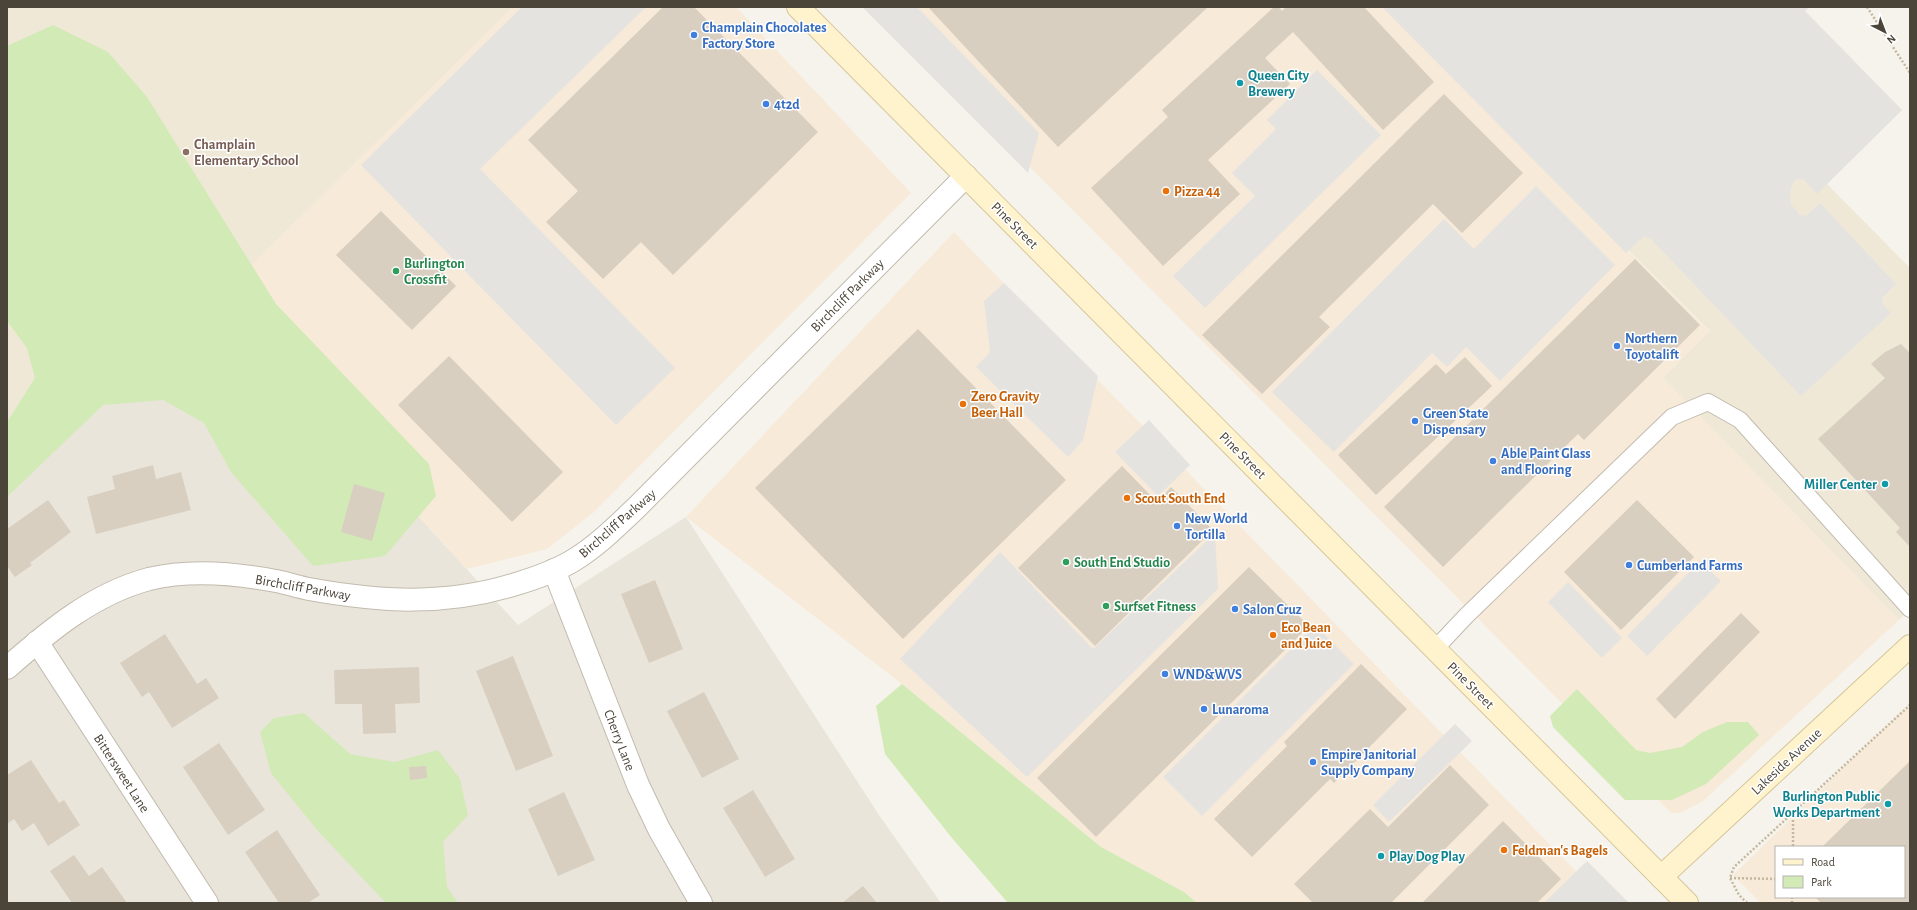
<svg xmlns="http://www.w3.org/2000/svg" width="1917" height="910" viewBox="0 0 1917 910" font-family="'Alegreya Sans',sans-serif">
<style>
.residential{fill:#eae5da}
.commercial{fill:#f7ead8;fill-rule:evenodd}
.education{fill:#efe8d6}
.green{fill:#d2eab5}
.parking{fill:#e5e3e0}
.building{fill:#d8cfc1}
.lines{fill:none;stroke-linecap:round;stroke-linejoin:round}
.service-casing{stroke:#c2bbae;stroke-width:18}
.minor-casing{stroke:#c2bbae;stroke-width:24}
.secondary-casing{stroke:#d6c79b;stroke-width:24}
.path{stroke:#c4b79f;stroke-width:2.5;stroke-dasharray:2 2;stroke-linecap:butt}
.service{stroke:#fff;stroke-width:16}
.minor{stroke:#fff;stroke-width:22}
.secondary{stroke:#fff3cd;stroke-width:22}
.shop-dot{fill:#3f7fe0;stroke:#fff;stroke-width:1.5}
.culture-dot{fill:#0f9aa8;stroke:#fff;stroke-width:1.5}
.education-dot{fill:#8d6e63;stroke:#fff;stroke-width:1.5}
.food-dot{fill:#e8710a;stroke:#fff;stroke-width:1.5}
.leisure-dot{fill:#2e9e5b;stroke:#fff;stroke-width:1.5}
.labels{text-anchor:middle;stroke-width:3;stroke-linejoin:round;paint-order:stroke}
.shop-label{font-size:14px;font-weight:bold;fill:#366cbe;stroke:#fff;text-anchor:start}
.culture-label{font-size:14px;font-weight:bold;fill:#0d838f;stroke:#fff;text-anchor:start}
.education-label{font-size:14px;font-weight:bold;fill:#785e54;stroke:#fff;text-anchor:start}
.food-label{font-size:14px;font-weight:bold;fill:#c56008;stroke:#fff;text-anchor:start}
.street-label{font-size:14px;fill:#4b4439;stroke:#fff}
.leisure-label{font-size:14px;font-weight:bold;fill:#27864d;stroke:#fff;text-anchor:start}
</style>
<rect width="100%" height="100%" fill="#f6f3ec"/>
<!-- residential -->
<path class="residential" d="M218,298L518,625L686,517L879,815L941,903H7V470Z"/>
<!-- commercial -->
<g class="commercial">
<path d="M513,7H736L911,193L594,512L547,549L467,569L218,298Z"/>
<path d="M871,7H1383L1710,332L1663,378L1899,620L1703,801L1680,813H1671Z"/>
<path d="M954,232L1607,903H1197L1184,892L1101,847L902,684L686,517Z"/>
<path d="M1910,703V903H1761L1733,875ZM1776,847H1904V897H1776Z"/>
</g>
<!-- education -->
<g class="education">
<path d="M7,7H513L218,298L7,470Z"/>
<path d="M1383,7H1809L1805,11L1902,110L1827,184L1910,268V608L1899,620L1663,378L1710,331Z"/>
</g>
<!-- green -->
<g class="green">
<path d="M53,25L108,52L147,97L276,304L429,464L436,496L385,556L313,566L231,472L204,423L163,400L103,405L7,497V422L35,378L27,348L7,321V46Z"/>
<path d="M902,684L1101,847L1184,892L1197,903H1008L952,838L885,754L876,706Z"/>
<path d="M1577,689L1636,750L1650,753L1682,747L1703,732L1727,722H1748L1759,735L1706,784L1672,800H1625L1553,727L1550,716Z"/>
<path d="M304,713L350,754L395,762L438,750L460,779L468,815L443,842L447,887L458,903H386L318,831L271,773L260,732L274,718Z"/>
</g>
<!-- parking -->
<g class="parking">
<path d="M522,7H646L480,169L675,368L616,425L361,165Z"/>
<path d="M862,7H917L1039,133L1028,173Z"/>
<path d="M1382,7H1809L1805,11L1902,110L1817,194L1804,180L1797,179L1792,184L1790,193L1791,204L1800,215L1806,216L1820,203L1896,284L1883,297L1882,303L1891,313L1801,396L1650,238L1643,237L1626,253Z"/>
<path d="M1317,70L1381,135L1205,308L1173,276L1255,196L1232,173L1276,129L1267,120Z"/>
<path d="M1536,186L1615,265L1500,381L1466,347L1447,367L1432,353L1334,452L1272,392L1444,219L1474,249Z"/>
<path d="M1004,283L1098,376L1083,440L1068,457L976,367L990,352L984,301Z"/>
<path d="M1149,420L1190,465L1158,496L1115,452Z"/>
<path d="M1215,533L1218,589L1027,777L900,659L1000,552L1093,649Z"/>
<path d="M1700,561L1721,581L1647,656L1627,636Z"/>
<path d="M1568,582L1622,638L1602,658L1548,602Z"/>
<path d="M1315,625L1354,664L1202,816L1163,777Z"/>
<path d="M1455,724L1472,741L1389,822L1373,805Z"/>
<path d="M1587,861L1629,903H1544Z"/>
</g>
<!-- building -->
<g class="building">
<path d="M663,7H694L818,132L673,275L641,242L603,279L546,222L578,191L528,140Z"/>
<path d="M928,7H1208L1058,147Z"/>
<path d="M1274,7H1279L1282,11L1286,7H1364L1434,82L1383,130L1293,32L1265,58L1290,84L1208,160L1240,194L1163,266L1091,188L1168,117L1162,110Z"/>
<path d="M1444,94L1523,173L1462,233L1433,204L1319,317L1330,327L1262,394L1202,335Z"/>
<path d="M381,211L456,286L412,330L336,255Z"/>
<path d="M1635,259L1700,325L1584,440L1578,434L1443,567L1384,507Z"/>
<path d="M918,329L1066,480L903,639L755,488Z"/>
<path d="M1901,344L1910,353V547L1896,532L1900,528L1818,439L1885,378L1871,364L1885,352Z"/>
<path d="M449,356L563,472L512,522L398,405Z"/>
<path d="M1465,357L1492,386L1376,495L1338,455L1436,364L1446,374Z"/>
<path d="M153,465L156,479L181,472L191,510L96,534L87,497L115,489L112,476Z"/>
<path d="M1122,466L1157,502L1171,487L1213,530L1095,646L1018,568Z"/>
<path d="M354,484L385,493L372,541L341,532Z"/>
<path d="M48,500L71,532L30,563L32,565L15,577L7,566V529Z"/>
<path d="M1637,500L1694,557L1621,630L1564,572Z"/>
<path d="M1249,567L1309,626L1096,837L1037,778Z"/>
<path d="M655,580L683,649L649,663L621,594Z"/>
<path d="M1741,613L1760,632L1675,719L1656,699Z"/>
<path d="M165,634L197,684L206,678L219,698L172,728L149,692L142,697L120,663Z"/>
<path d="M513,656L553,756L516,771L476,671Z"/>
<path d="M1361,664L1407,709L1334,783L1330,779L1252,857L1214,819L1287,746L1284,742Z"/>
<path d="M419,667L420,703L395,704L396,733L363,734L362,704H335L334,670Z"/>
<path d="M704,692L739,759L702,778L667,711Z"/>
<path d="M219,743L265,810L228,835L183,767Z"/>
<path d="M31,760L59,803L64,800L80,825L48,846L34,823L22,831L14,819L7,824V775Z"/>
<path d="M1910,761V903H1821L1815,897H1904V847H1822Z"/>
<path d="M1450,765L1489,805L1391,903H1313L1294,884L1370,809L1388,827Z"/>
<path d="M426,766L427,778L410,780L409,767Z"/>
<path d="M753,790L795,859L765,877L723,808Z"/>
<path d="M564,792L595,860L558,876L528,809Z"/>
<path d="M1503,821L1561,879L1537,903H1422Z"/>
<path d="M277,830L320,895L308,903H279L245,852Z"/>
<path d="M74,855L89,876L102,867L127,903H72L50,871Z"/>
<path d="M863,886L877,903H842Z"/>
</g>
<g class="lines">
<defs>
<path id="service" d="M1435,649L1466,616L1672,417L1708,402L1740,420L1910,609"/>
<g id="minor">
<path d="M554,570L638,785L659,829L701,903"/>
<path d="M37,642L207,903"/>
<path d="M7,668C49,631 93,594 149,579C190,569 234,573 276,581C287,583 298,587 309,589C380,602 446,606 516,584C536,578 556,571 574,560C597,546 617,526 637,507L966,176"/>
</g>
<g id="secondary">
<path d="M798,7L1687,903"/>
<path d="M1661,877L1910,646"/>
</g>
</defs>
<!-- service casing -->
<use href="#service" class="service-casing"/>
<!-- minor casing -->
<use href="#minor" class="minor-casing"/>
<!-- secondary casing -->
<use href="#secondary" class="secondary-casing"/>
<!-- path -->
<g class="path">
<path d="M1867,7L1910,73"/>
<path d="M1793,812V847"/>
<path d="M1730,878L1776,879"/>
<path d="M1747,903L1739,895L1730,878L1734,867L1910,705"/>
<path d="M1792,903V897"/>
</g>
<!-- service -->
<use href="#service" class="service"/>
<!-- minor -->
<use href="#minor" class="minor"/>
<!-- secondary -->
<use href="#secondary" class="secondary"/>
</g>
<!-- markers -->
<g class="shop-dot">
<circle cx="694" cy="35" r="4"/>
<circle cx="766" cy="104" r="4"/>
<circle cx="1617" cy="346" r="4"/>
<circle cx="1415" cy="421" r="4"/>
<circle cx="1493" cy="461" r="4"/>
<circle cx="1177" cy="526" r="4"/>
<circle cx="1629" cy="565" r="4"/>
<circle cx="1235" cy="609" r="4"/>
<circle cx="1165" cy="674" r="4"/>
<circle cx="1204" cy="709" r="4"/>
<circle cx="1313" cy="762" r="4"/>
</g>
<g class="culture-dot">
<circle cx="1240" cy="83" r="4"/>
<circle cx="1885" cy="484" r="4"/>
<circle cx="1888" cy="804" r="4"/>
<circle cx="1381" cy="856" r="4"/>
</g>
<circle class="education-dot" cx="186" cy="152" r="4"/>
<g class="food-dot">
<circle cx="1166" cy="191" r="4"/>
<circle cx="963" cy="404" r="4"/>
<circle cx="1127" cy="498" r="4"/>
<circle cx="1273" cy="635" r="4"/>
<circle cx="1504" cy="850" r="4"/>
</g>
<g class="leisure-dot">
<circle cx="396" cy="271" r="4"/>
<circle cx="1066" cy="562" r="4"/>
<circle cx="1106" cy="606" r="4"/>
</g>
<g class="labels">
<!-- shop labels -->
<g class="shop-label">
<text x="702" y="32">Champlain Chocolates<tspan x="702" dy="16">Factory Store</tspan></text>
<text x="774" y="109">4t2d</text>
<text x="1625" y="343">Northern<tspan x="1625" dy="16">Toyotalift</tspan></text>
<text x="1423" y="418">Green State<tspan x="1423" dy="16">Dispensary</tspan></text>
<text x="1501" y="458">Able Paint Glass<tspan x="1501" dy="16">and Flooring</tspan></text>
<text x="1185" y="523">New World<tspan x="1185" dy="16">Tortilla</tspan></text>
<text x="1637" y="570">Cumberland Farms</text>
<text x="1243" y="614">Salon Cruz</text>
<text x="1173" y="679">WND&amp;WVS</text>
<text x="1212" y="714">Lunaroma</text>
<text x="1321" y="759">Empire Janitorial<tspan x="1321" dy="16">Supply Company</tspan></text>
</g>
<!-- culture labels -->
<g class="culture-label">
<text x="1248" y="80">Queen City<tspan x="1248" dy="16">Brewery</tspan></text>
<text x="1877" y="489" text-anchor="end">Miller Center</text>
<text x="1880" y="801" text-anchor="end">Burlington Public<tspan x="1880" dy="16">Works Department</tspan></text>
<text x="1389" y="861">Play Dog Play</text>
</g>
<!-- education labels -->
<g class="education-label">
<text x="194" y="149">Champlain<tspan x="194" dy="16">Elementary School</tspan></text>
</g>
<!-- food labels -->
<g class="food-label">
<text x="1174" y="196">Pizza 44</text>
<text x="971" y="401">Zero Gravity<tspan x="971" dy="16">Beer Hall</tspan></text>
<text x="1135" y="503">Scout South End</text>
<text x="1281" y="632">Eco Bean<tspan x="1281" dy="16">and Juice</tspan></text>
<text x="1512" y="855">Feldman's Bagels</text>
</g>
<!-- street labels -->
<g class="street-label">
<text transform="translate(1015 225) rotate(45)" y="5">Pine Street</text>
<text transform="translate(847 295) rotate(-45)" y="5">Birchcliff Parkway</text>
<text transform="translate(1243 455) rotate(45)" y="5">Pine Street</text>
<text transform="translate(617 523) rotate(-41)" y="5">Birchcliff Parkway</text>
<text transform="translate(303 587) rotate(10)" y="5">Birchcliff Parkway</text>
<text transform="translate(1471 685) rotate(45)" y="5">Pine Street</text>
<text transform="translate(620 740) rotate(69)" y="5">Cherry Lane</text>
<text transform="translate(1786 761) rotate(-43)" y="5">Lakeside Avenue</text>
<text transform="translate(122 773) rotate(57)" y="5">Bittersweet Lane</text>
</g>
<!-- leisure labels -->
<g class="leisure-label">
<text x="404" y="268">Burlington<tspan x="404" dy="16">Crossfit</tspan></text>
<text x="1074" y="567">South End Studio</text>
<text x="1114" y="611">Surfset Fitness</text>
</g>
</g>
<!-- border -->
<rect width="1917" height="910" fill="none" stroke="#4b4439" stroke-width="16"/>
<!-- legend -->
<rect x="1775" y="846" width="130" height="52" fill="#ffffff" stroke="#b7b4b0"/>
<rect x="1783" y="859" width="20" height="6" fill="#fff3cd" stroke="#b7b4b0"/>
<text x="1811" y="866" font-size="12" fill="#4b4439">Road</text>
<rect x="1783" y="876" width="20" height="12" fill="#d2eab5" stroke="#b7b4b0"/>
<text x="1811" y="886" font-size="12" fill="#4b4439">Park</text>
<!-- north arrow -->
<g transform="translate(1885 32) rotate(138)" stroke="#ffffff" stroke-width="3" paint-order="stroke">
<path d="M0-3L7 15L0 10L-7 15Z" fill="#4b4439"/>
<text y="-6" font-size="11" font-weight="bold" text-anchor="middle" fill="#4b4439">N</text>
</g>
</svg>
